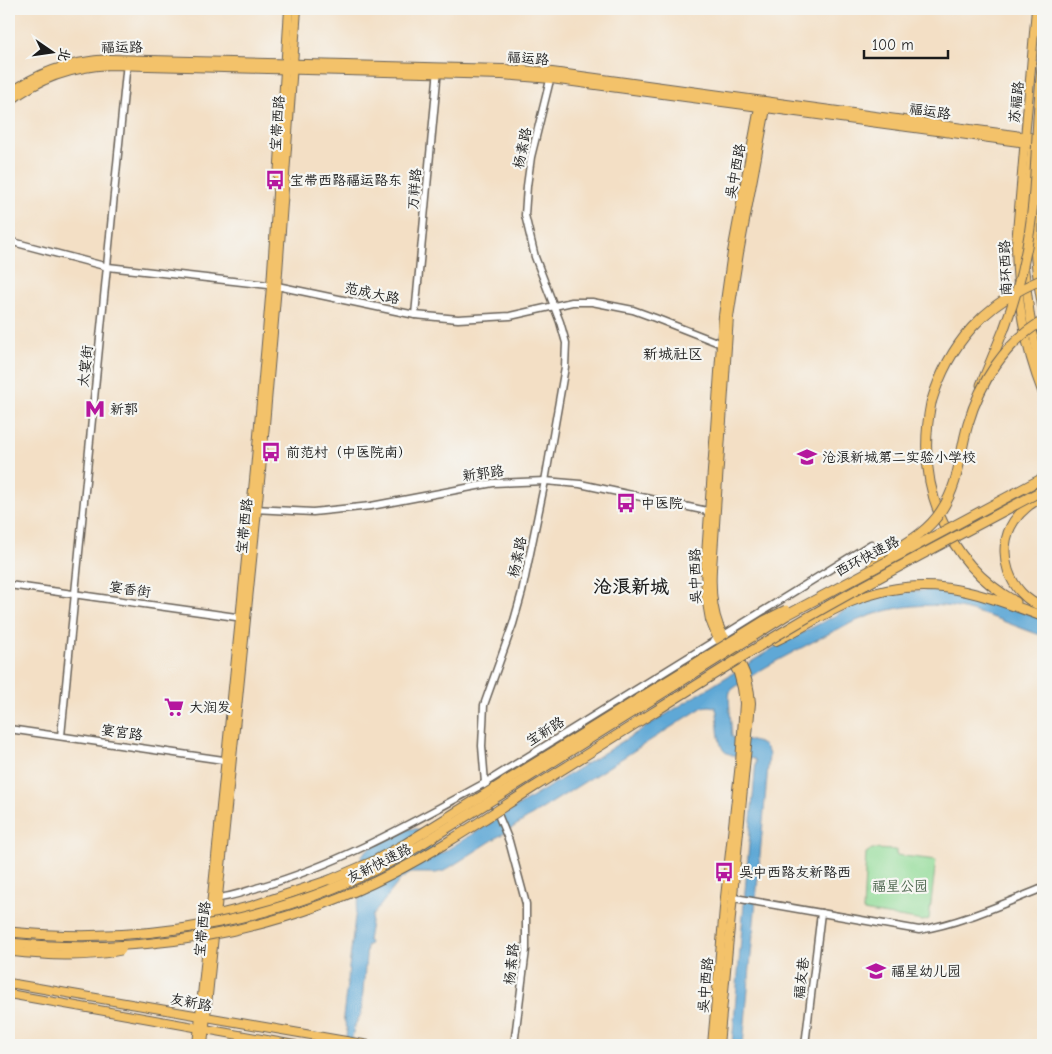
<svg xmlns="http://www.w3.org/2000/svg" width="1052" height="1054" viewBox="0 0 1052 1054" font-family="'Comic Neue','LXGW WenKai TC',sans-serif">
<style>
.green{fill:#91db97;stroke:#567c5a}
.water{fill:#5ea8d6;stroke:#3d6279}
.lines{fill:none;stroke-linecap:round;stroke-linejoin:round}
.minor-casing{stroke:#676057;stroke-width:9}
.major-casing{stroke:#676057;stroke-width:10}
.highway-casing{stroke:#676057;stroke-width:11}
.minor{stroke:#fff;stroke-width:6}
.major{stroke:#f3c26a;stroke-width:8}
.highway{stroke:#f3c26a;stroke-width:9}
.highway-bridge-casing{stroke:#676057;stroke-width:11;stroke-linecap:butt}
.highway-bridge{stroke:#f3c26a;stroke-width:9}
.labels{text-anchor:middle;stroke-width:4.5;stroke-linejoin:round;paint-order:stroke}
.street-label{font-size:14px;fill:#1c1c1c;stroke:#f6f6f2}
.poi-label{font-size:14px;fill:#1c1c1c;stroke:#f6f6f2;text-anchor:start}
.park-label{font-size:14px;fill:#455f47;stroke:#f6f6f2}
.neighbourhood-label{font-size:15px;fill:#1c1c1c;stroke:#f6f6f2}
.district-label{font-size:19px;font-weight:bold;fill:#1c1c1c;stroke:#f6f6f2}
</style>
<rect width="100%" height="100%" fill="#f6f6f2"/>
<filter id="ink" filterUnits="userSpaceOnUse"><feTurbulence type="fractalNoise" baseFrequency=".02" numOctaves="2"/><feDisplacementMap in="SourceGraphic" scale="10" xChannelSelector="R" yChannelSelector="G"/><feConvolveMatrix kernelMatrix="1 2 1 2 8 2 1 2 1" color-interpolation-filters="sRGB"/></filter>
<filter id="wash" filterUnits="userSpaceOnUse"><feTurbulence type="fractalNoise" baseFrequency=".0096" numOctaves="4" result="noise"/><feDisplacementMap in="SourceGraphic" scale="20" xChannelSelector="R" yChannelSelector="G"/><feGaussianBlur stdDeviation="1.12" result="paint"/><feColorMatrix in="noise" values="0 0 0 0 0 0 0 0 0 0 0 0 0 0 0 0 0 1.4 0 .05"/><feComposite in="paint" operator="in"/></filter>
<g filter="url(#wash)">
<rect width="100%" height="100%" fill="#f3dfc5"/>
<!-- green -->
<path class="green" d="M872,849L896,850V855L936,860L929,919L923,921L863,911L866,853Z"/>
<!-- water -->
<path class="water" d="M928,590L965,592L1043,619V636C1013,626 985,612 953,607C896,599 854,620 805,646C780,659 753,673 730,691L729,698L732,737C745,743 765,737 769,755L743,1045H732L756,761L754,759C746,757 735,757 727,753C717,749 718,721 717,712L715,707L709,706L703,707L444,871L436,873H411L401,879L372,916L368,941L370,942L369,945H367L361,1014L354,1027L351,1045H345L347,1028L343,1017L356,909L359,899L366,888L360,866L362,855L368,849L408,829C425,826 429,839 437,852L442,853L775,647L859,603L889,594Z"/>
</g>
<g filter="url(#ink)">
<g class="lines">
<defs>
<g id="minor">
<path d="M9,241L108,267L277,286L415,315L458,319L510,316L572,302H592L633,310L655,318L724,345"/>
<path d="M415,315L438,69"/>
<path d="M253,509L313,512L371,506L493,483L545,481L580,484L712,512"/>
<path d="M9,585L243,618"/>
<path d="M9,729L230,761"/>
<path d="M61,736L127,62"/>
<path d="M729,897L919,930C959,924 1005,903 1043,888"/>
<path d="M215,898C230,898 246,891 260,887C340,864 413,822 485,783L871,544"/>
<path d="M514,1045L526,950V904L509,841L485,783L482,746L484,705L513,624L522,592L545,481L565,367L566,343L560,322L535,257L525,215L527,186L531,157L551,76"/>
<path d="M805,1045L821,913"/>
</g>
<g id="major">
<path d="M1036,9L1016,244C1017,298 1023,343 1043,394"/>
<path d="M9,94C38,71 73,61 110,59L503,69L552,72L1043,139"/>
<path d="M9,102C39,78 72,67 110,65L502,75L551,79L1041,145"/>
<path d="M1035,215C1033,247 1036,273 1042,305"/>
<path d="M1023,256V232L1033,140"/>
<path d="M1024,267L1030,316L1043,384"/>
<path d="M9,983L369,1045"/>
<path d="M9,994L295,1045"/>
<path d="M197,1045L255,470L271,286L289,9"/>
<path d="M203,1045L261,471L277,286L297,9"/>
<path d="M712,1045L725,897L740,763L744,703L742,688L738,673L716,635L710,620L706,597L705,569L723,316L732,252L760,102"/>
<path d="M719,1045L751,703C750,690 748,678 742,666C735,652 725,640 719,626C712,608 711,588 712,569L729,317L739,253L767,103"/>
</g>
<g id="highway">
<path d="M981,385L1004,329"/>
<path d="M931,403C915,483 944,561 1016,602"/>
<path d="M1043,496C1032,503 1022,509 1014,521C994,551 1009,595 1043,607"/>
<path d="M872,566L888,555"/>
<path d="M775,641C801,629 824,613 850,602C921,572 971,590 1039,615"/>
<path d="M210,915H216L252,906L330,880"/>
</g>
</defs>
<!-- minor casing -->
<use href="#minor" class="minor-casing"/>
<!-- major casing -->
<use href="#major" class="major-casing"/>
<!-- highway casing -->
<use href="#highway" class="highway-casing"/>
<!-- minor -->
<use href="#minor" class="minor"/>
<!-- major -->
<use href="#major" class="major"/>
<!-- highway -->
<use href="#highway" class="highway"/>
<defs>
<g id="highway-bridge">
<path d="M1042,146L1043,176"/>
<path d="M1004,329C1019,289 1029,247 1033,203C1037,155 1037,107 1043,59"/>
<path d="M931,403C949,343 985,303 1043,279"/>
<path d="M892,552C910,541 929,530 941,511C960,482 959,455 968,424C980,383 1005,342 1043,321"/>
<path d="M330,880L372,862L405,844L764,621L786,610"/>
<path d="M9,932C151,946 293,920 417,847L787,615L1043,478"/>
<path d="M9,943C139,956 274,934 391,874C440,849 487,817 534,787C604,744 674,699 745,655C841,595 943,544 1043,490"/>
<path d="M9,951C45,955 85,958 121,950"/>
</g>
</defs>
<!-- highway-bridge casing -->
<use href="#highway-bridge" class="highway-bridge-casing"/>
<!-- highway-bridge -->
<use href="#highway-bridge" class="highway-bridge"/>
</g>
</g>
<!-- icons -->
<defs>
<symbol id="bus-bare" viewBox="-9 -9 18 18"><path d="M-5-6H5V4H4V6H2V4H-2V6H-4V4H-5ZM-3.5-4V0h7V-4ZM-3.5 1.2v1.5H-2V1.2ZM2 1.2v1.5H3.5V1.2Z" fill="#b5179e" stroke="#f6f6f2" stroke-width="2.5" paint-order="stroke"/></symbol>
<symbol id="metro-bare" viewBox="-9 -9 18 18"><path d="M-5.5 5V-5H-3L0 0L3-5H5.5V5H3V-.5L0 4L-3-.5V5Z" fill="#b5179e" stroke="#f6f6f2" stroke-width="2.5" paint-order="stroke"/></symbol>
<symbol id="school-bare" viewBox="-9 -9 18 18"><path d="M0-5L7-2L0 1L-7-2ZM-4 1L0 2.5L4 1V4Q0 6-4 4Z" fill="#b5179e" stroke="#f6f6f2" stroke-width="2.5" paint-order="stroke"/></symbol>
<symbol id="supermarket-bare" viewBox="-9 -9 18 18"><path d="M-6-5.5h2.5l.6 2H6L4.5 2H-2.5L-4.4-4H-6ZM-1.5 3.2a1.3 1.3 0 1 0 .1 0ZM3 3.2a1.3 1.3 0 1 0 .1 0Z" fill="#b5179e" stroke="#f6f6f2" stroke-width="2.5" paint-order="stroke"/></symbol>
</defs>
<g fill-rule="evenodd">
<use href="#bus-bare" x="261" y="166" width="28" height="28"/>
<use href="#metro-bare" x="81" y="395" width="28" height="28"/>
<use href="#bus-bare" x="257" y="438" width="28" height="28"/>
<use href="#school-bare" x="793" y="443" width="28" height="28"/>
<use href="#bus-bare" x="612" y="489" width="28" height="28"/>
<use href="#supermarket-bare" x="160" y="693" width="28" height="28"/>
<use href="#bus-bare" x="710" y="858" width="28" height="28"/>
<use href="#school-bare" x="862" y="957" width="28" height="28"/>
</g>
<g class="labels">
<!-- street labels -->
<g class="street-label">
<text transform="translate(122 47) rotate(-1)" y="5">福运路</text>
<text transform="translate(528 58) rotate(4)" y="5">福运路</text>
<text transform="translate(1016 102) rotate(-84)" y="5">苏福路</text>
<text transform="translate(930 111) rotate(8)" y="5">福运路</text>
<text transform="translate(277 123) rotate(-86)" y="5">宝带西路</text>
<text transform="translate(522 148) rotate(-78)" y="5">杨素路</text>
<text transform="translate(735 171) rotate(-79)" y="5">吴中西路</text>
<text transform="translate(414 189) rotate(-85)" y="5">万祥路</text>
<text transform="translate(1005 268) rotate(-92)" y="5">南环西路</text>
<text transform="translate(372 293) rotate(12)" y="5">范成大路</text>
<text transform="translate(85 366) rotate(-84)" y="5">太宴街</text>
<text transform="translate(483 473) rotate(-8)" y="5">新郭路</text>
<text transform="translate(244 526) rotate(-84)" y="5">宝带西路</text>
<text transform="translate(867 556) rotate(-28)" y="5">西环快速路</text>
<text transform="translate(517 557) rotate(-78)" y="5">杨素路</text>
<text transform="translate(695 576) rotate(-91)" y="5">吴中西路</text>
<text transform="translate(130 589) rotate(8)" y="5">宴香街</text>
<text transform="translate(545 731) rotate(-32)" y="5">宝新路</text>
<text transform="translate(122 732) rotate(8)" y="5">宴宫路</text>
<text transform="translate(379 863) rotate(-27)" y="5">友新快速路</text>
<text transform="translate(202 929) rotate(-84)" y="5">宝带西路</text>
<text transform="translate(511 964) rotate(-84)" y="5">杨素路</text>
<text transform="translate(801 978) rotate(-83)" y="5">福友巷</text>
<text transform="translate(705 985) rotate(-85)" y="5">吴中西路</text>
<text transform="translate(191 1002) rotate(11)" y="5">友新路</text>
</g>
<!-- poi labels -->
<g class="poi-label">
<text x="290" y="185">宝带西路福运路东</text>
<text x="110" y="414">新郭</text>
<text x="286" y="457">前范村（中医院南）</text>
<text x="822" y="462">沧浪新城第二实验小学校</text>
<text x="641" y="508">中医院</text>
<text x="189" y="712">大润发</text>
<text x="739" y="877">吴中西路友新路西</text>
<text x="891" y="976">福星幼儿园</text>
</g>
<!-- park labels -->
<g class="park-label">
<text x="900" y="891">福星公园</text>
</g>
<!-- neighbourhood labels -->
<g class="neighbourhood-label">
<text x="673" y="359">新城社区</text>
</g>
<!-- district labels -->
<g class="district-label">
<text x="631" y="593">沧浪新城</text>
</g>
</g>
<!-- margin -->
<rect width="1052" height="1054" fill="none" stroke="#f6f6f2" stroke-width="30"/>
<!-- north arrow -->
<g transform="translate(52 52) rotate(103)" stroke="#f6f6f2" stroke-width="4" paint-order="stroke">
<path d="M0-4L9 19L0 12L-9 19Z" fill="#1c1c1c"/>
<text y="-8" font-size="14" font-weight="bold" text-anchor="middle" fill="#1c1c1c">北</text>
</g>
<!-- scale -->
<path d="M864 50v8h84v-8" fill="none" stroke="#1c1c1c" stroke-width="2.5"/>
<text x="872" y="50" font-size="15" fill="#1c1c1c" stroke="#f6f6f2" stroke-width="4" paint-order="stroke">100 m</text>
</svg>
